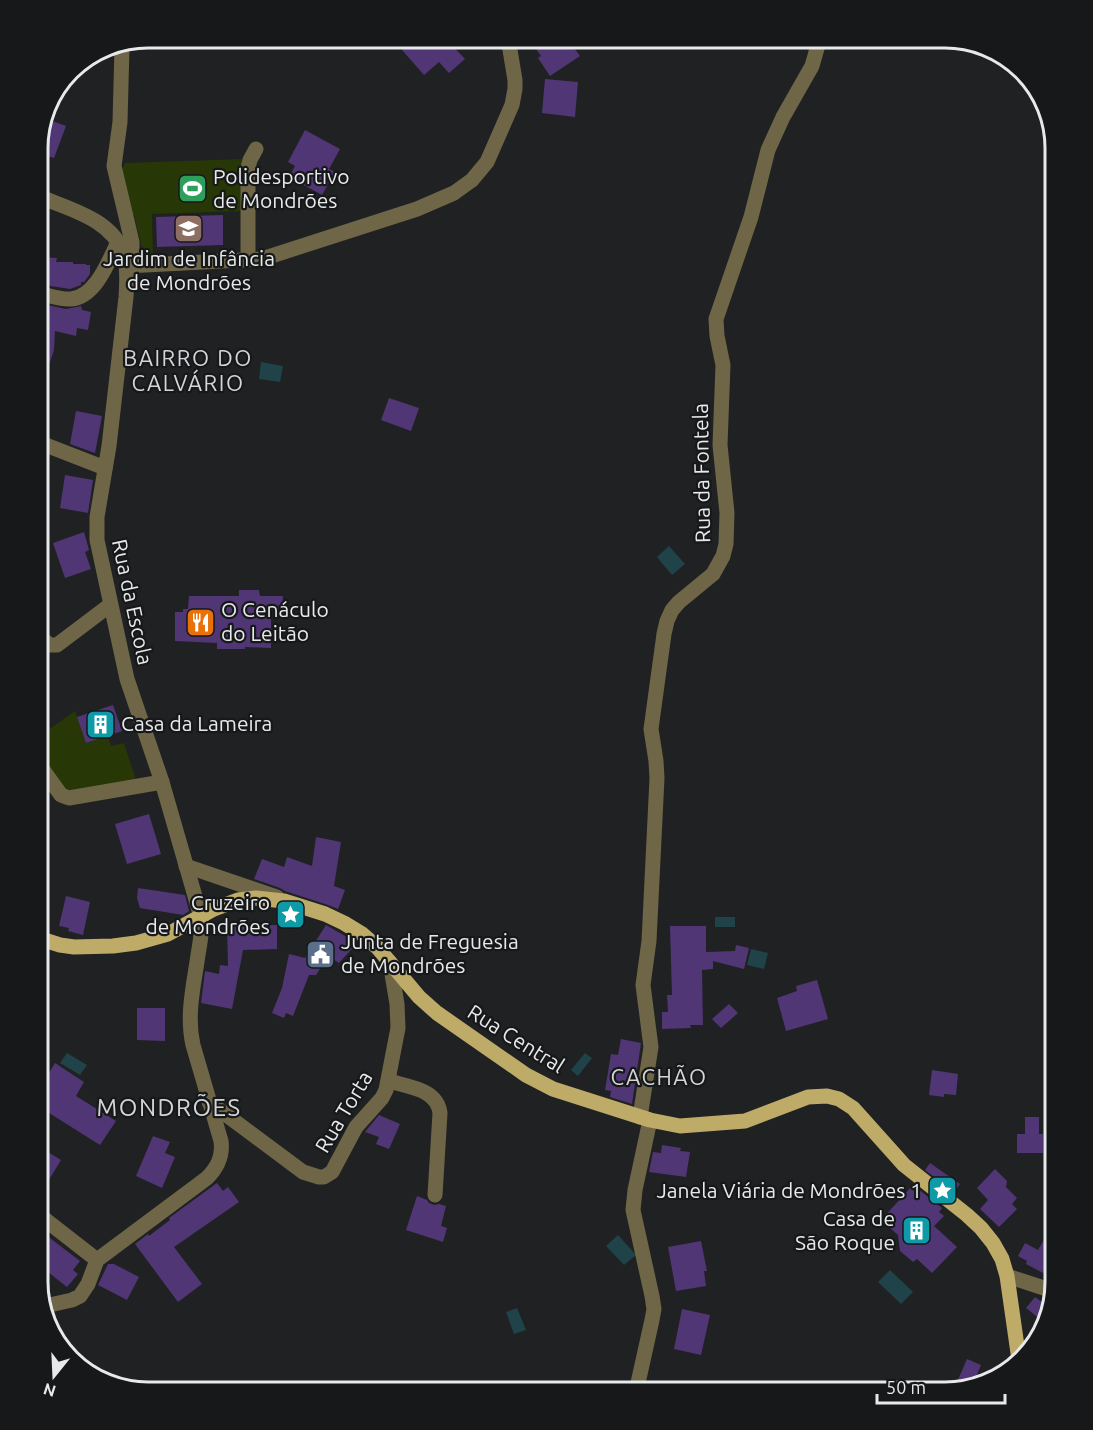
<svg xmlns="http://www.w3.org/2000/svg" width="1093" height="1430" viewBox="0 0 1093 1430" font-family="Ubuntu,sans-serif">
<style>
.green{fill:#273705}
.water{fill:#1f4348}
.building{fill:#503674}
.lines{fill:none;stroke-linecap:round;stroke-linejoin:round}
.minor{stroke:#6f6647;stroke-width:15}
.major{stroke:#beab68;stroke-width:15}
.labels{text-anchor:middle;stroke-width:4.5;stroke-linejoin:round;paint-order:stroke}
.poi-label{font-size:21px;fill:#e8e9ea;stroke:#16181a;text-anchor:start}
.street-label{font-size:21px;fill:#e8e9ea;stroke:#16181a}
.neighbourhood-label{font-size:22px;letter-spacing:1.5px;fill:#d3d5d7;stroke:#16181a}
.quarter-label{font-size:24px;letter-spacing:1.5px;fill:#d3d5d7;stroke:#16181a}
.rim{fill:none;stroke:#e8e9ea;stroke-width:3}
</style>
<rect width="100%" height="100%" fill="#202123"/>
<!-- green -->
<g class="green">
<path d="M243,159V211L152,214L153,260H145L134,215H132L121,172L125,163Z"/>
<path d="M75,711L86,743L108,736L111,746L124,743L136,780L69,794L38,754V737Z"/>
</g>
<!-- water -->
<g class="water">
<path d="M261,362L283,366L280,382L259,379Z"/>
<path d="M669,546L685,564L672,575L657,557Z"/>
<rect x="715" y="917" width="20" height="10"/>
<path d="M751,949L768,953L764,969L747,965Z"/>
<path d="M67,1053L87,1065L80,1075L60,1063Z"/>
<path d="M585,1053L592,1058L578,1076L571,1070Z"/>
<path d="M618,1235L636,1255L624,1265L606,1246Z"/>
<path d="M890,1270L913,1292L901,1304L878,1282Z"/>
<path d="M517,1308L526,1330L514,1334L506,1312Z"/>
</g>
<!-- building -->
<g class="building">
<path d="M416,38H445L465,59L449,73L439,62L424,75L402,50Z"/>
<path d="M547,38H567L580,56L550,76L538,58L541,56L534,46Z"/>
<path d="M545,79L578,82L575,117L542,113Z"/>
<path d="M44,118L66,126L54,158L38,153V140Z"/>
<path d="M305,130L340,149L329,169L335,172L322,195L289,177L295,166L288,162Z"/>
<path d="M223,215V245L157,247L156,217Z"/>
<path d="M38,257L57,258L56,262H73V264H86V265H90V274L84,282H81V285L70,289L38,284Z"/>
<path d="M38,303L66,309L81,306L82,310L91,312L88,330L77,328L76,336L55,331L54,350L40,392H38Z"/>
<path d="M389,398L419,408L411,431L381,420Z"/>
<path d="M76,411L102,416L95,453L70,444Z"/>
<path d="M65,475L93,480L88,513L60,508Z"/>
<path d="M84,532L89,550L85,552L91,569L65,578L53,543Z"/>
<path d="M239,590H259L260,596H283L282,610H271V648L245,647V649H217V643L175,641V612H183V609H188L189,596H239Z"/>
<path d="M113,705L122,731L86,743L77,717Z"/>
<path d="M149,814L161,854L127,864L115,824Z"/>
<path d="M316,837L341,842L334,886L345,890L338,909L328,905L285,891L280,888L254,879L262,859L284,867L287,857L312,866Z"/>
<path d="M138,888L185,895L189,911L183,915L140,908L137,898Z"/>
<path d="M66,896L90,902L83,935L68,931L69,928L59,926Z"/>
<path d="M277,925V949L243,950L232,1009L201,1003L205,971L219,974L220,965L228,966L227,926Z"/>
<path d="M326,925L357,943L339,963L328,956L316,975H309L293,1016L286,1013L284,1018L272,1013L282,988L289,954L305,958Z"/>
<path d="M670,926H706V952L735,951L736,945L749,948L744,969L713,961V969L702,970L703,1025H690L691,1028L662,1029V1012H668L667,995H672Z"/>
<path d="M817,980L828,1019L786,1031L777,998L797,991L796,986Z"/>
<path d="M729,1004L738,1013L721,1028L712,1019Z"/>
<path d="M137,1008H165V1041L137,1040Z"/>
<path d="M621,1039L641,1043L632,1104L610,1097L611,1091L605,1090L611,1054L618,1055Z"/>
<path d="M55,1063L84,1082L76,1096L116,1121L100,1145L38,1106V1091Z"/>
<path d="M932,1070L958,1074L956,1095L944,1094V1097L929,1095Z"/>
<path d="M379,1115L400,1124L389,1149L376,1144L379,1137L365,1132Z"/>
<path d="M1025,1117H1039V1134H1043V1153H1017V1134H1025Z"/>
<path d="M153,1136L170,1142L165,1153L175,1157L162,1188L136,1176Z"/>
<path d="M662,1145L681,1148L680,1151L690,1152L686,1177L649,1172L653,1152L661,1153Z"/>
<path d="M38,1146L61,1160L47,1183L38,1177Z"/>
<path d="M930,1163L960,1184L954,1192L925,1170Z"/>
<path d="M995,1169L1007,1181L1006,1187L1017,1198L1012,1204L1017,1209L999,1227L980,1209L988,1200L977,1188Z"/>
<path d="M217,1183L223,1191L228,1187L239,1202L174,1247L202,1284L178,1302L135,1244L148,1234L149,1236L170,1220L169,1218Z"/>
<path d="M913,1185L942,1208L939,1212L944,1216L934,1226L957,1247L932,1273L917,1259L913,1262L900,1251L898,1235L881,1220Z"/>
<path d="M417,1196L427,1200L429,1203L434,1205L439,1204L446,1206L441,1226L447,1228L443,1242L406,1230Z"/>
<path d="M38,1229L80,1261L73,1270L78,1274L67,1287L38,1264Z"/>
<path d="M1044,1240L1055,1247V1277L1044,1271L1043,1273L1026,1264L1027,1261L1018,1256L1025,1243L1038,1250Z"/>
<path d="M701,1241L707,1271H704L706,1286L676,1291L668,1247Z"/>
<path d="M108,1264H114L139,1277L127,1300L98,1285Z"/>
<path d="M1035,1297L1049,1307L1045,1323L1026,1308Z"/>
<path d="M682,1309L710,1315L701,1355L674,1349Z"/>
<path d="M967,1359L981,1365L973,1384L967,1386L957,1382Z"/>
</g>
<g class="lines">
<!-- minor -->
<g class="minor">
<path d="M122,47L120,122L114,166L132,242V251L126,266"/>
<path d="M38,196C68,209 113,219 124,255C128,268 127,283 126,297L109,446L97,517V540L127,679L162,782L201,917C203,930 200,942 198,955C194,984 186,1015 193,1045L221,1141C223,1156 218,1167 207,1178L97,1260L88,1284L80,1296L72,1300L45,1306"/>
<path d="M248,260V168L250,160L256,149"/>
<path d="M126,266L262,259L417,209L454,193L472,180L487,162L512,105L515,89V80L508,38"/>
<path d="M38,293C48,295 60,300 71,299C96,297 109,260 118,242"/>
<path d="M38,442L105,468"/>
<path d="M38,636L50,645H57L110,605"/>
<path d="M38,763L61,795L69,798L162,782"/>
<path d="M186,866L277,897"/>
<path d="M389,1081C409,1087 437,1089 440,1113L435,1195"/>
<path d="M209,1102L303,1172L319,1177H324L332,1172L356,1127L382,1098L386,1090L398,1028L397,1004L390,962"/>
<path d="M640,1117L651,1047L643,985L649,941L657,778L656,761L651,729L664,634L667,621L672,610L679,602L713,574L723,556L726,544L727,513L720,445L723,365L717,336L716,319L751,217L768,150L783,117L812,66L820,38"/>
<path d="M38,1214L97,1260"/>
<path d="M1007,1276L1053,1291"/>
<path d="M636,1392L652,1320L654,1309L652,1296L633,1210L635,1190L650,1120"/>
</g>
<!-- major -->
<path class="major" d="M38,938L60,945L74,947L113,946L136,943L168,934L214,909L238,900L256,898L284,901L325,914L344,923L362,934L377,947L419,997L437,1013L526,1075L553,1089L650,1120L680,1126L745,1121L808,1097L827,1096L839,1099L853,1108L904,1165L967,1215L981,1228L993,1243L1002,1259L1007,1276L1019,1360"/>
</g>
<!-- icons -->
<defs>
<symbol id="stadium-square" viewBox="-11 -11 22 22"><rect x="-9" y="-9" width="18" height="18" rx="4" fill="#2e9e5b" stroke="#16181a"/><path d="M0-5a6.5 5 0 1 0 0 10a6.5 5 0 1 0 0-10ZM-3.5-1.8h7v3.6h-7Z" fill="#fff"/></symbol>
<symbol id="school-square" viewBox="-11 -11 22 22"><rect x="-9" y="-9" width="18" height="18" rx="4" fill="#8d6e63" stroke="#16181a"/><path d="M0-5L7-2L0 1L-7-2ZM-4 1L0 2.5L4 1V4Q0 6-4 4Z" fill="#fff"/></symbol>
<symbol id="restaurant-square" viewBox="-11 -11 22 22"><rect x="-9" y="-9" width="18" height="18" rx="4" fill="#e8710a" stroke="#16181a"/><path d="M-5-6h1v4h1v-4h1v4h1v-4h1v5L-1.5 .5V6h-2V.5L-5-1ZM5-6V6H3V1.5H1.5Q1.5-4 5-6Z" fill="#fff"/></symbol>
<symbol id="building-square" viewBox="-11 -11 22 22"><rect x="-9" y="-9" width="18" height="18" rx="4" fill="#0f9aa8" stroke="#16181a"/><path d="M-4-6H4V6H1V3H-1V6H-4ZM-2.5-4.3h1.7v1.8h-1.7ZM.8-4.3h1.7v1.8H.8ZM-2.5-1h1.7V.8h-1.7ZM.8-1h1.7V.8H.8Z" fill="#fff"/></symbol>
<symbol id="sight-square" viewBox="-11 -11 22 22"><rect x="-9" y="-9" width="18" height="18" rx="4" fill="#0f9aa8" stroke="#16181a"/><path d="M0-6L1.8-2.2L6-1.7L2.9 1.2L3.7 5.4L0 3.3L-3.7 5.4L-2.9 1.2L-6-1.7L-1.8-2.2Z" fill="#fff"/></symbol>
<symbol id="civic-square" viewBox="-11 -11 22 22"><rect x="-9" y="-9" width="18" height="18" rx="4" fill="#5c6f8a" stroke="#16181a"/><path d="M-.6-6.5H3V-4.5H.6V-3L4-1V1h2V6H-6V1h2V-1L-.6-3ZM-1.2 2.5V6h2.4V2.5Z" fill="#fff"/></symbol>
</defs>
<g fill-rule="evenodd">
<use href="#stadium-square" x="176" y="172" width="33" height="33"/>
<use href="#school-square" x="172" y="212" width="33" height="33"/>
<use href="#restaurant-square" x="184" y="606" width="33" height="33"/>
<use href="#building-square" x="84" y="708" width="33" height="33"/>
<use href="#sight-square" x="274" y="898" width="33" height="33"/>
<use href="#civic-square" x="304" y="938" width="33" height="33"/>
<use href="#sight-square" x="926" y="1174" width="33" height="33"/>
<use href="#building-square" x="900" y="1214" width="33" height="33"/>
</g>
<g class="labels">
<!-- poi labels -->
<g class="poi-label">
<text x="213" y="184">Polidesportivo<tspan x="213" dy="24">de Mondrões</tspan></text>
<text x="189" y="266" text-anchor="middle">Jardim de Infância<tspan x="189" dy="24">de Mondrões</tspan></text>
<text x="221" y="617">O Cenáculo<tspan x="221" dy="24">do Leitão</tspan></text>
<text x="121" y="731">Casa da Lameira</text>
<text x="270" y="910" text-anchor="end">Cruzeiro<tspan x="270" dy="24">de Mondrões</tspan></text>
<text x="341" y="949">Junta de Freguesia<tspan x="341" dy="24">de Mondrões</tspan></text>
<text x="922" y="1198" text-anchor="end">Janela Viária de Mondrões 1</text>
<text x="895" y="1226" text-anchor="end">Casa de<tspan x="895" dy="24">São Roque</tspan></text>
</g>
<!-- street labels -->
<g class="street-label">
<text transform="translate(702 473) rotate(-91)" y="7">Rua da Fontela</text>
<text transform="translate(132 602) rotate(78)" y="7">Rua da Escola</text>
<text transform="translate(516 1039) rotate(32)" y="7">Rua Central</text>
<text transform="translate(344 1112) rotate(-59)" y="7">Rua Torta</text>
</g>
<!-- neighbourhood labels -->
<g class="neighbourhood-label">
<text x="188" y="366">BAIRRO DO<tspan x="188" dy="25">CALVÁRIO</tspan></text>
<text x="659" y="1085">CACHÃO</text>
</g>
<!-- quarter labels -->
<g class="quarter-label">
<text x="169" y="1116">MONDRÕES</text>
</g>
</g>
<!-- crop -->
<path d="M0 0H1093V1430H0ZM148 48H945A100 100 0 0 1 1045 148V1282A100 100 0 0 1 945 1382H148A100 100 0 0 1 48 1282V148A100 100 0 0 1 148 48Z" fill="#16181a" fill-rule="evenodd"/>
<path class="rim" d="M148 48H945A100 100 0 0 1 1045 148V1282A100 100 0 0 1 945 1382H148A100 100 0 0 1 48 1282V148A100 100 0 0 1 148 48Z"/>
<!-- north arrow -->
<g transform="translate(54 1376) rotate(198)" stroke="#16181a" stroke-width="4.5" paint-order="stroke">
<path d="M0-4.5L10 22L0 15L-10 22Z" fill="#e8e9ea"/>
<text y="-9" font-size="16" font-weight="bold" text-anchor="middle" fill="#e8e9ea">N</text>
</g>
<!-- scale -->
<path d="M877 1394v9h128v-9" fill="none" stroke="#e8e9ea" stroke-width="3"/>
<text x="886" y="1394" font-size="18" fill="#e8e9ea" stroke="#16181a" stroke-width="4.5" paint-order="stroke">50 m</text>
</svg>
